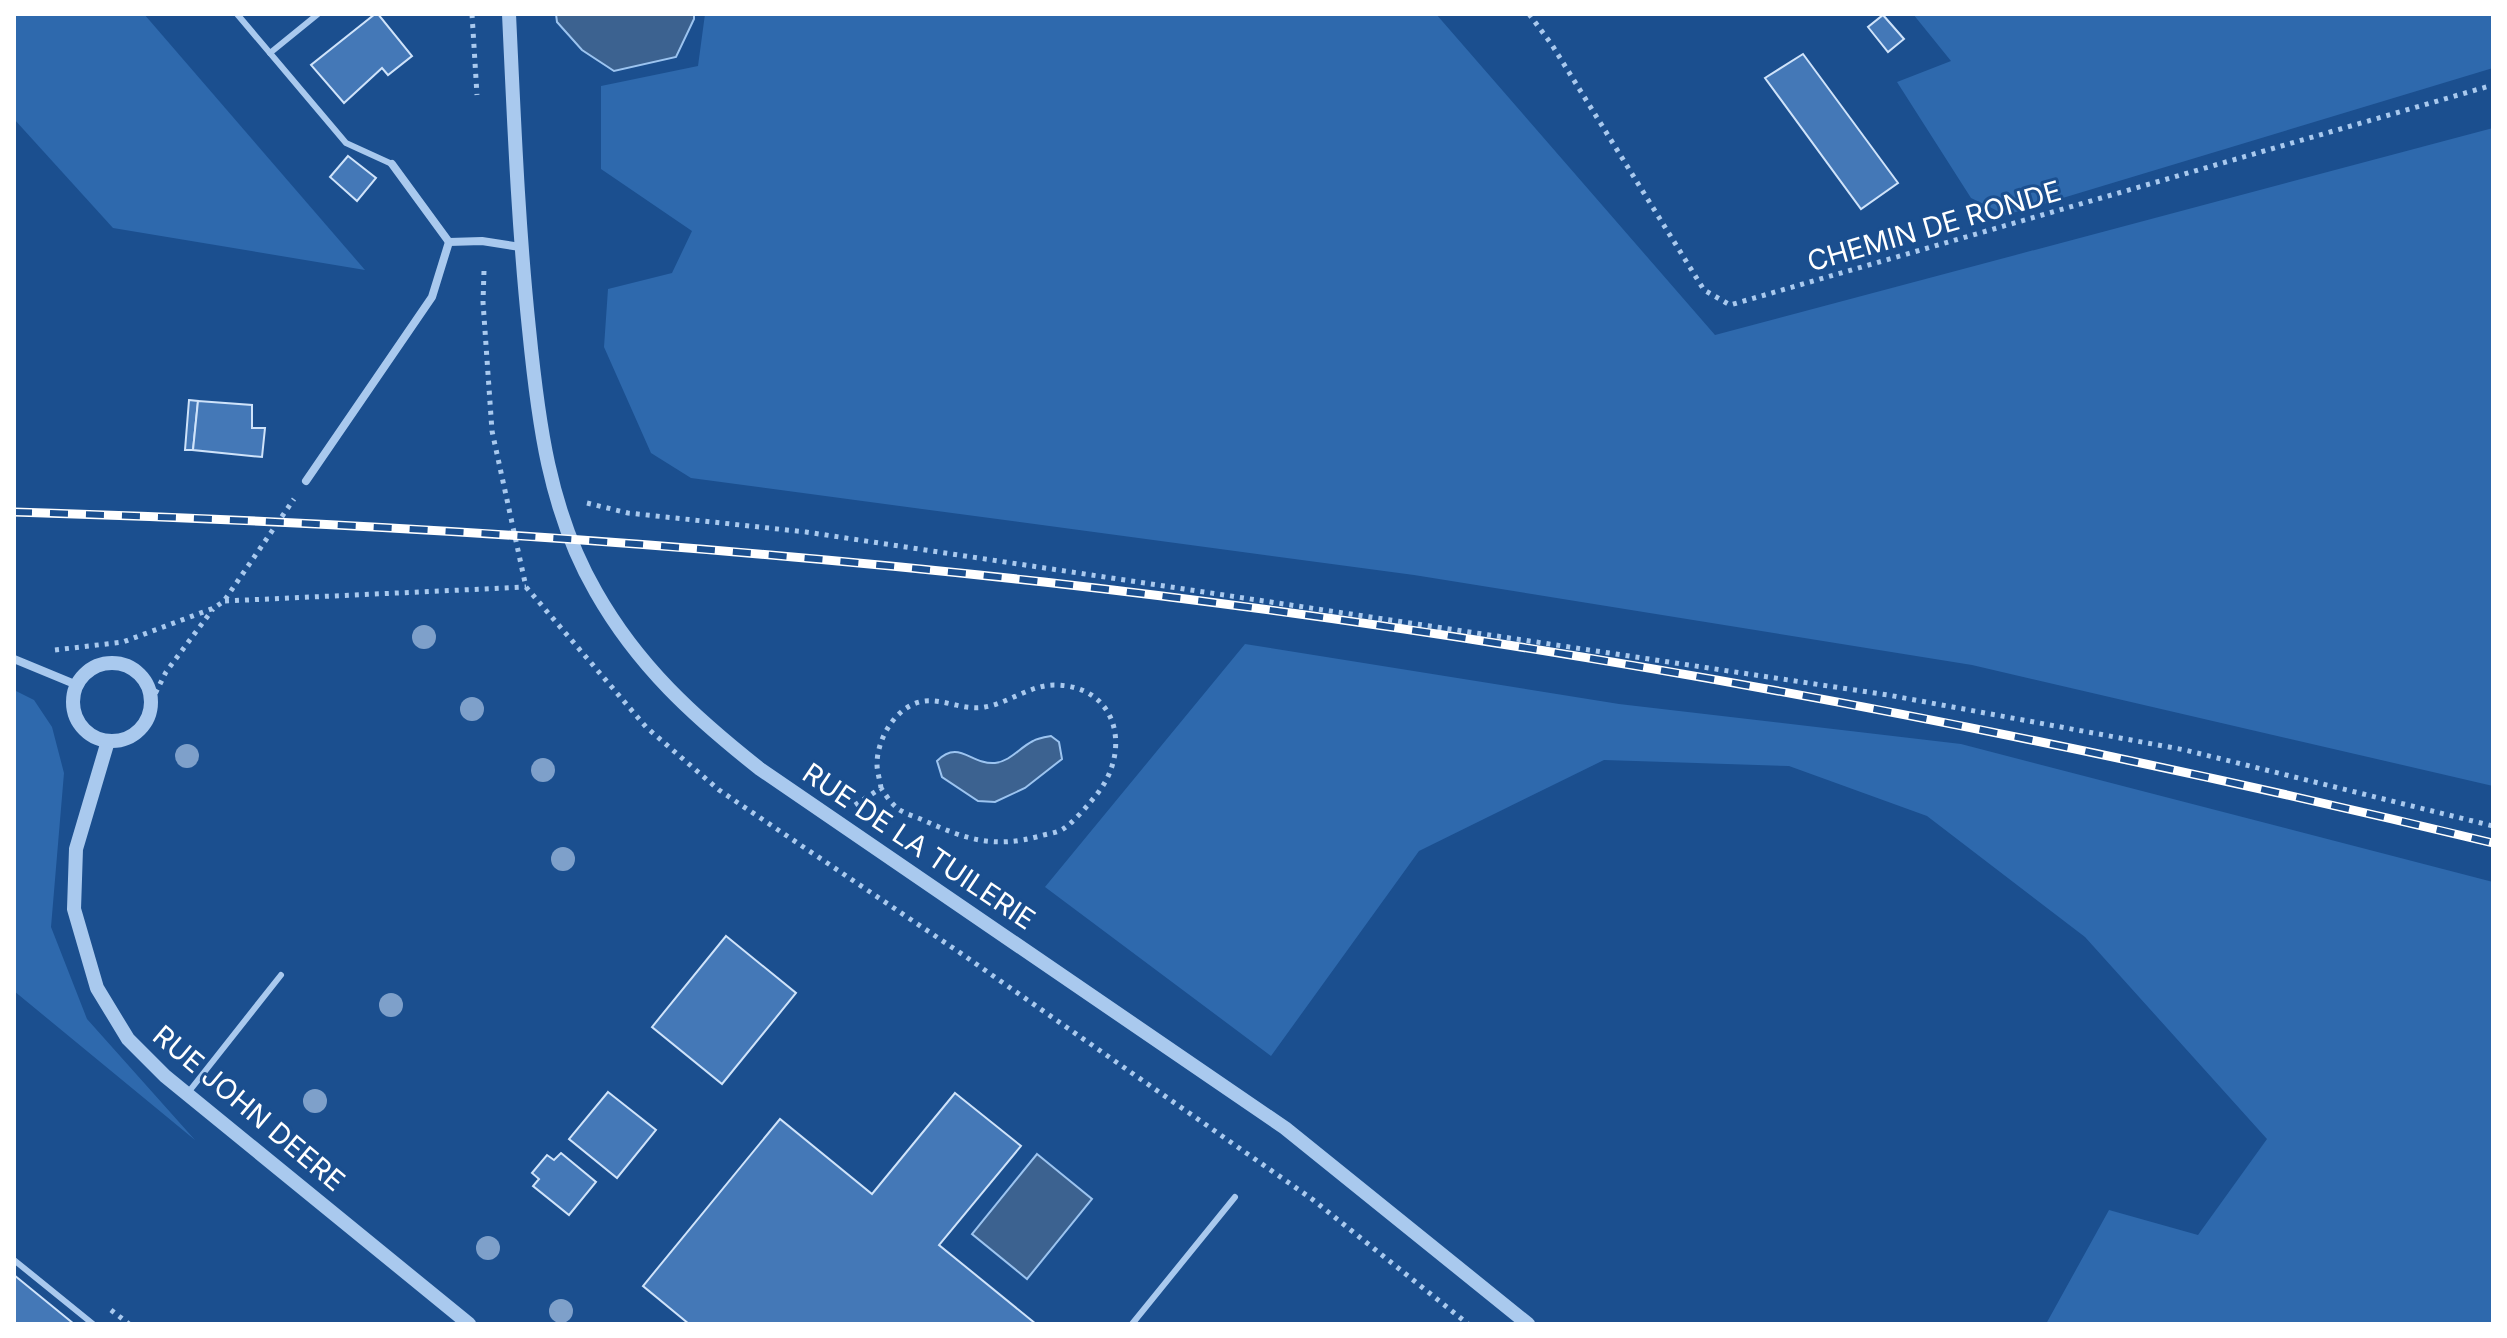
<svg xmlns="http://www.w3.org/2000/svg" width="2507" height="1338" viewBox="0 0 2507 1338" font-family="Inter,sans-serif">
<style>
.green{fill:#2e69ad}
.water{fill:#3c6290;stroke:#9cc4f0;stroke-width:2}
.building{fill:#4478b7;stroke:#cfe3fa;stroke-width:2}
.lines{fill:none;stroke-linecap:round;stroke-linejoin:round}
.path{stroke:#a9c9ee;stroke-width:5;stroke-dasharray:4 6;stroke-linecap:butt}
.service{stroke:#a9c9ee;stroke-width:6}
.minor{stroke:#a9c9ee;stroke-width:8}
.tertiary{stroke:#a9c9ee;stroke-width:14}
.rail-casing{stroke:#fff;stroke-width:9}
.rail{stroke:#1b4f8f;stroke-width:6;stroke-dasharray:18;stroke-linecap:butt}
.tree{fill:#7ea0ca}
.labels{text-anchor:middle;stroke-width:6;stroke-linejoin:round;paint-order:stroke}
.street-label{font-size:28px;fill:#fff;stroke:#1b4f8f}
</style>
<rect width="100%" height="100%" fill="#1b4f8f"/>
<!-- green -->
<g class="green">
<path d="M14,14H144L365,270L113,228L14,119Z"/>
<path d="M705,14H1436L1715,335L2493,128V786L1972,665L1414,575L691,478L651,453L604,347L608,289L672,273L692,231L601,169V86L698,66Z"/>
<path d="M1913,14H2493V68L2006,215L1971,198L1897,82L1951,61Z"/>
<path d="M1245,644L1619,704L1961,744L2493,882V1324H2046L2109,1210L2198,1235L2267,1139L2085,937L1927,816L1789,766L1604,760L1419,851L1271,1056L1045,887Z"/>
<path d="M14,690L34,700L52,727L64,773L51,927L87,1019L195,1140L14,991Z"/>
</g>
<!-- water -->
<g class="water">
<path d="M556,14H694V19L676,57L614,71L582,50L557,22Z"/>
<path d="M1051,736L1059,742L1062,759L1025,788L995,802L978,801L942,777L937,761C959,739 971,765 995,763C1011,761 1019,748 1033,741C1038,738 1045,737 1051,736Z"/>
<path d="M1037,1154L1092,1199L1027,1279L972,1234Z"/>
</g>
<!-- building -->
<g class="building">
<path d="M375,14H378L412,56L388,75L382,68L344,103L311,65Z"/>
<path d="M1883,15L1904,39L1888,52L1868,27Z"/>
<path d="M1803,54L1898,183L1861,209L1765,78Z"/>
<path d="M348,156L376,178L357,201L330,177Z"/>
<path d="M189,400L198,401L193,450H185Z"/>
<path d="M198,401L252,405V428H265L262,457L193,450Z"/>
<path d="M726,936L796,993L722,1084L652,1027Z"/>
<path d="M608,1092L656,1130L617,1178L569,1139Z"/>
<path d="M955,1093L1021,1146L939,1245L1036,1324H689L643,1286L780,1119L872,1194Z"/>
<path d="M561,1153L596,1182L569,1215L533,1186L539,1179L532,1173L547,1155L554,1160Z"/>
<path d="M14,1275L74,1324H14Z"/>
</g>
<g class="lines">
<!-- path -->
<g class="path">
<path d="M472,14L477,95"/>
<path d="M1529,14L1552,45L1704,290L1730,305L2493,85"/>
<path d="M484,271L483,302L492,431L526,587L646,727L719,790L959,952L1312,1199L1468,1324"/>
<path d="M587,503L628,513L806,532L1888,695L2185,750L2493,826"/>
<path d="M225,601L526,587"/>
<path d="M55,650L123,642L214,608L224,601L294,499"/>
<path d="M151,702L166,672L213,609"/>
<path d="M855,805L881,788C885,794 890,802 896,807C902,813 914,816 923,820C965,839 993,849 1040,836C1046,834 1057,833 1063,829C1072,824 1090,803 1097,794C1132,750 1118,685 1054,685C1031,685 1008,703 985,707C965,711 944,699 925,701C897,704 877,738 877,764C877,772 880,780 881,788"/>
<path d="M111,1310L129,1324"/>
</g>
<!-- service -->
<g class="service">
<path d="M237,14L346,143L392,164"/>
<path d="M270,53L318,14"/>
<path d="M187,1094L281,975"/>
<path d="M14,1260L93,1324"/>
<path d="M1132,1324L1235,1197"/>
</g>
<!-- minor -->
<g class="minor">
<path d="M392,164L449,242"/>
<path d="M449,242L482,241L520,247"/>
<path d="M306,481L432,297L449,242"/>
<path d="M14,659L77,685"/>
</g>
<!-- tertiary -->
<g class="tertiary">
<path d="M509,14C514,119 518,224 529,329C538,420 549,511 596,592C638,666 693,716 760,769L1285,1128L1528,1324"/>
<circle cx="112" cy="702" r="39"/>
<path d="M108,741L76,849L74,909L97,988L128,1039L165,1076L469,1324"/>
</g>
<defs>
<path id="rail" d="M14,512C358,522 702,544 1044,582C1532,637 2016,728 2493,843"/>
</defs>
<!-- rail casing -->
<use href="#rail" class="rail-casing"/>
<!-- rail -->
<use href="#rail" class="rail"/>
</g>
<!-- trees -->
<g class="tree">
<circle cx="424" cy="637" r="12"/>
<circle cx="472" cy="709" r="12"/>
<circle cx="187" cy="756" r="12"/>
<circle cx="543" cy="770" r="12"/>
<circle cx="563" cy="859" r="12"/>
<circle cx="391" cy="1005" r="12"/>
<circle cx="315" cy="1101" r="12"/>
<circle cx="488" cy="1248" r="12"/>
<circle cx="561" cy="1311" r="12"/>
</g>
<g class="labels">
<!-- street labels -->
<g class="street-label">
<text transform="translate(1934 226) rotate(-16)" y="10">CHEMIN DE RONDE</text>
<text transform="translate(919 846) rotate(34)" y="10">RUE DE LA TUILERIE</text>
<text transform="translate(249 1108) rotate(40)" y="10">RUE JOHN DEERE</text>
</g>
</g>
<!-- border -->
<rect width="2507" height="1338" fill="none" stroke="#ffffff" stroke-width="32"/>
</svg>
